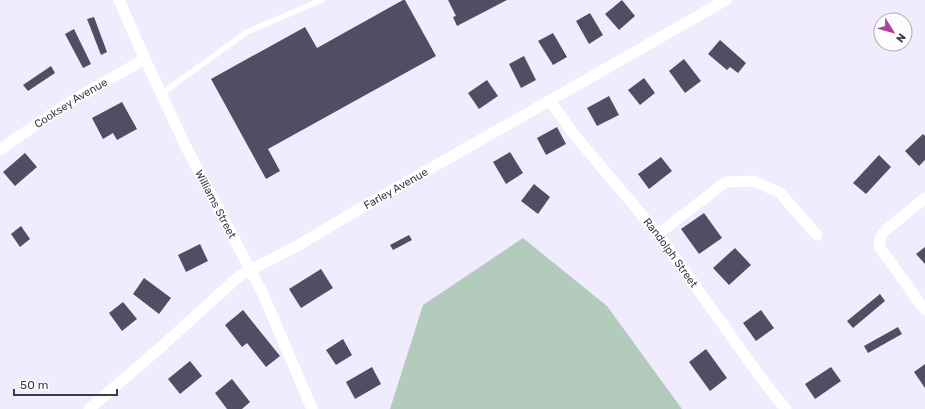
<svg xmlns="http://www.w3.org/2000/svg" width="925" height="409" viewBox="0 0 925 409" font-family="Rubik,sans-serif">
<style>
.green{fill:#b2cbbd}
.building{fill:#514d65}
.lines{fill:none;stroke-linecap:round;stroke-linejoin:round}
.service{stroke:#fff;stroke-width:5.5}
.minor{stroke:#fff;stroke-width:11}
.labels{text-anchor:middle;stroke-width:4;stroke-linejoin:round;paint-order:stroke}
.street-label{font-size:11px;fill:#3d3a45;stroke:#fcfcfc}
</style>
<rect width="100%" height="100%" fill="#f0ecfe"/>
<!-- green -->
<path class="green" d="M523,238L607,306L682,409H390L423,305Z"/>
<!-- building -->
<g class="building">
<path d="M403,0H405L436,56L268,149L280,171L266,179L211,79L305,27L317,48Z"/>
<path d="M448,0H507L457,26L453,17L456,16Z"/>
<path d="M622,0L635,16L619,30L605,14Z"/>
<path d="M590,13L603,35L589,44L576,21Z"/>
<path d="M94,17L107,52L101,55L87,19Z"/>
<path d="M74,29L91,64L83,68L65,34Z"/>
<path d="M553,33L567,57L553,65L538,41Z"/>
<path d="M720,40L746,63L738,73L730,67L727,70L708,54Z"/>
<path d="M524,56L536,80L521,88L509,64Z"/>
<path d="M684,59L701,81L685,93L669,71Z"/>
<path d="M51,66L55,73L28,91L23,85Z"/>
<path d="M644,78L655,93L640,105L628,90Z"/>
<path d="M487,80L498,96L479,109L468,93Z"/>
<path d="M609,96L619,115L597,126L587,108Z"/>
<path d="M122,102L137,129L117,140L113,133L103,139L92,118Z"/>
<path d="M557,127L566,144L546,155L537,138Z"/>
<path d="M923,134L925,136V160L919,166L905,151Z"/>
<path d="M510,152L523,173L506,184L493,162Z"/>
<path d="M25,153L37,167L15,186L3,172Z"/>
<path d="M879,155L891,167L866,194L853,183Z"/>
<path d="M661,157L672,171L649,189L638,174Z"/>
<path d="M534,184L550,197L538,214L521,201Z"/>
<path d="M704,213L722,238L699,254L681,229Z"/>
<path d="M21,226L30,239L20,247L11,234Z"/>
<path d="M409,235L412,240L393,250L390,245Z"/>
<path d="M200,244L208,261L186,272L178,255Z"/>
<path d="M925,247V264L916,254Z"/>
<path d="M735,248L751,265L729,285L713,268Z"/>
<path d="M321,269L333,288L301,308L289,289Z"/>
<path d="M144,278L171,298L159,314L133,294Z"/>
<path d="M880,294L885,301L853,328L847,321Z"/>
<path d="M123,302L137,319L122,331L109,313Z"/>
<path d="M243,310L280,356L266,367L247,343L242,347L225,325Z"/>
<path d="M761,310L774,328L756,341L743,323Z"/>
<path d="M898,327L902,334L868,353L864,346Z"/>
<path d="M343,339L352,355L336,365L326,350Z"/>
<path d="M706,349L727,378L710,391L689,362Z"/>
<path d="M190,361L202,376L180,394L168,379Z"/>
<path d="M925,364V388L914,372Z"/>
<path d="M372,367L381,384L355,399L346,382Z"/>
<path d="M831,367L841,381L815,399L805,384Z"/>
<path d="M232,379L250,402L242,409H227L215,393Z"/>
</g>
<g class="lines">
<!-- service -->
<path class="service" d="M161,94L247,32L322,0"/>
<!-- minor -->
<g class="minor">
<path id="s1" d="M119,0L145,59L186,147L263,294L312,409"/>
<path id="s2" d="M550,101L572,132L658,234L767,386L786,409"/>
<path id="s3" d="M0,150L31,128L78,97L145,59"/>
<path d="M925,198L886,230C880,237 878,240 880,248L925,310"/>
<path d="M658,234L726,182L754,181L780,193L817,235"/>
<path id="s4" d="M89,409L161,347L236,279L243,274L297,246L356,211L726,0"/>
</g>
</g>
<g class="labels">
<!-- street labels -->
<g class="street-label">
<text dy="4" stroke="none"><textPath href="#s3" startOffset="85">Cooksey Avenue</textPath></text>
<text dy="4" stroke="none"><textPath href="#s4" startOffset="380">Farley Avenue</textPath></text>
<text dy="4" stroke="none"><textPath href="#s1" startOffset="226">Williams Street</textPath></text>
<text dy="4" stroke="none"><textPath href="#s2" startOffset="194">Randolph Street</textPath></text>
</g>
</g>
<!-- north arrow -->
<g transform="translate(893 32) rotate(127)"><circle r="19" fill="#fcfcfc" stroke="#b0aeb3"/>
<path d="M0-3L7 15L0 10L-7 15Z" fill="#ad3f9d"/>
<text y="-6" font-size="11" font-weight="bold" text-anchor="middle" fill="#3d3a45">N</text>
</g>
<!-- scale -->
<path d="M14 389v6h103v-6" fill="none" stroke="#3d3a45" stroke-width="2"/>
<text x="20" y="389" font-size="12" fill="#3d3a45" stroke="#fcfcfc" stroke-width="3" paint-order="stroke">50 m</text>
</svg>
